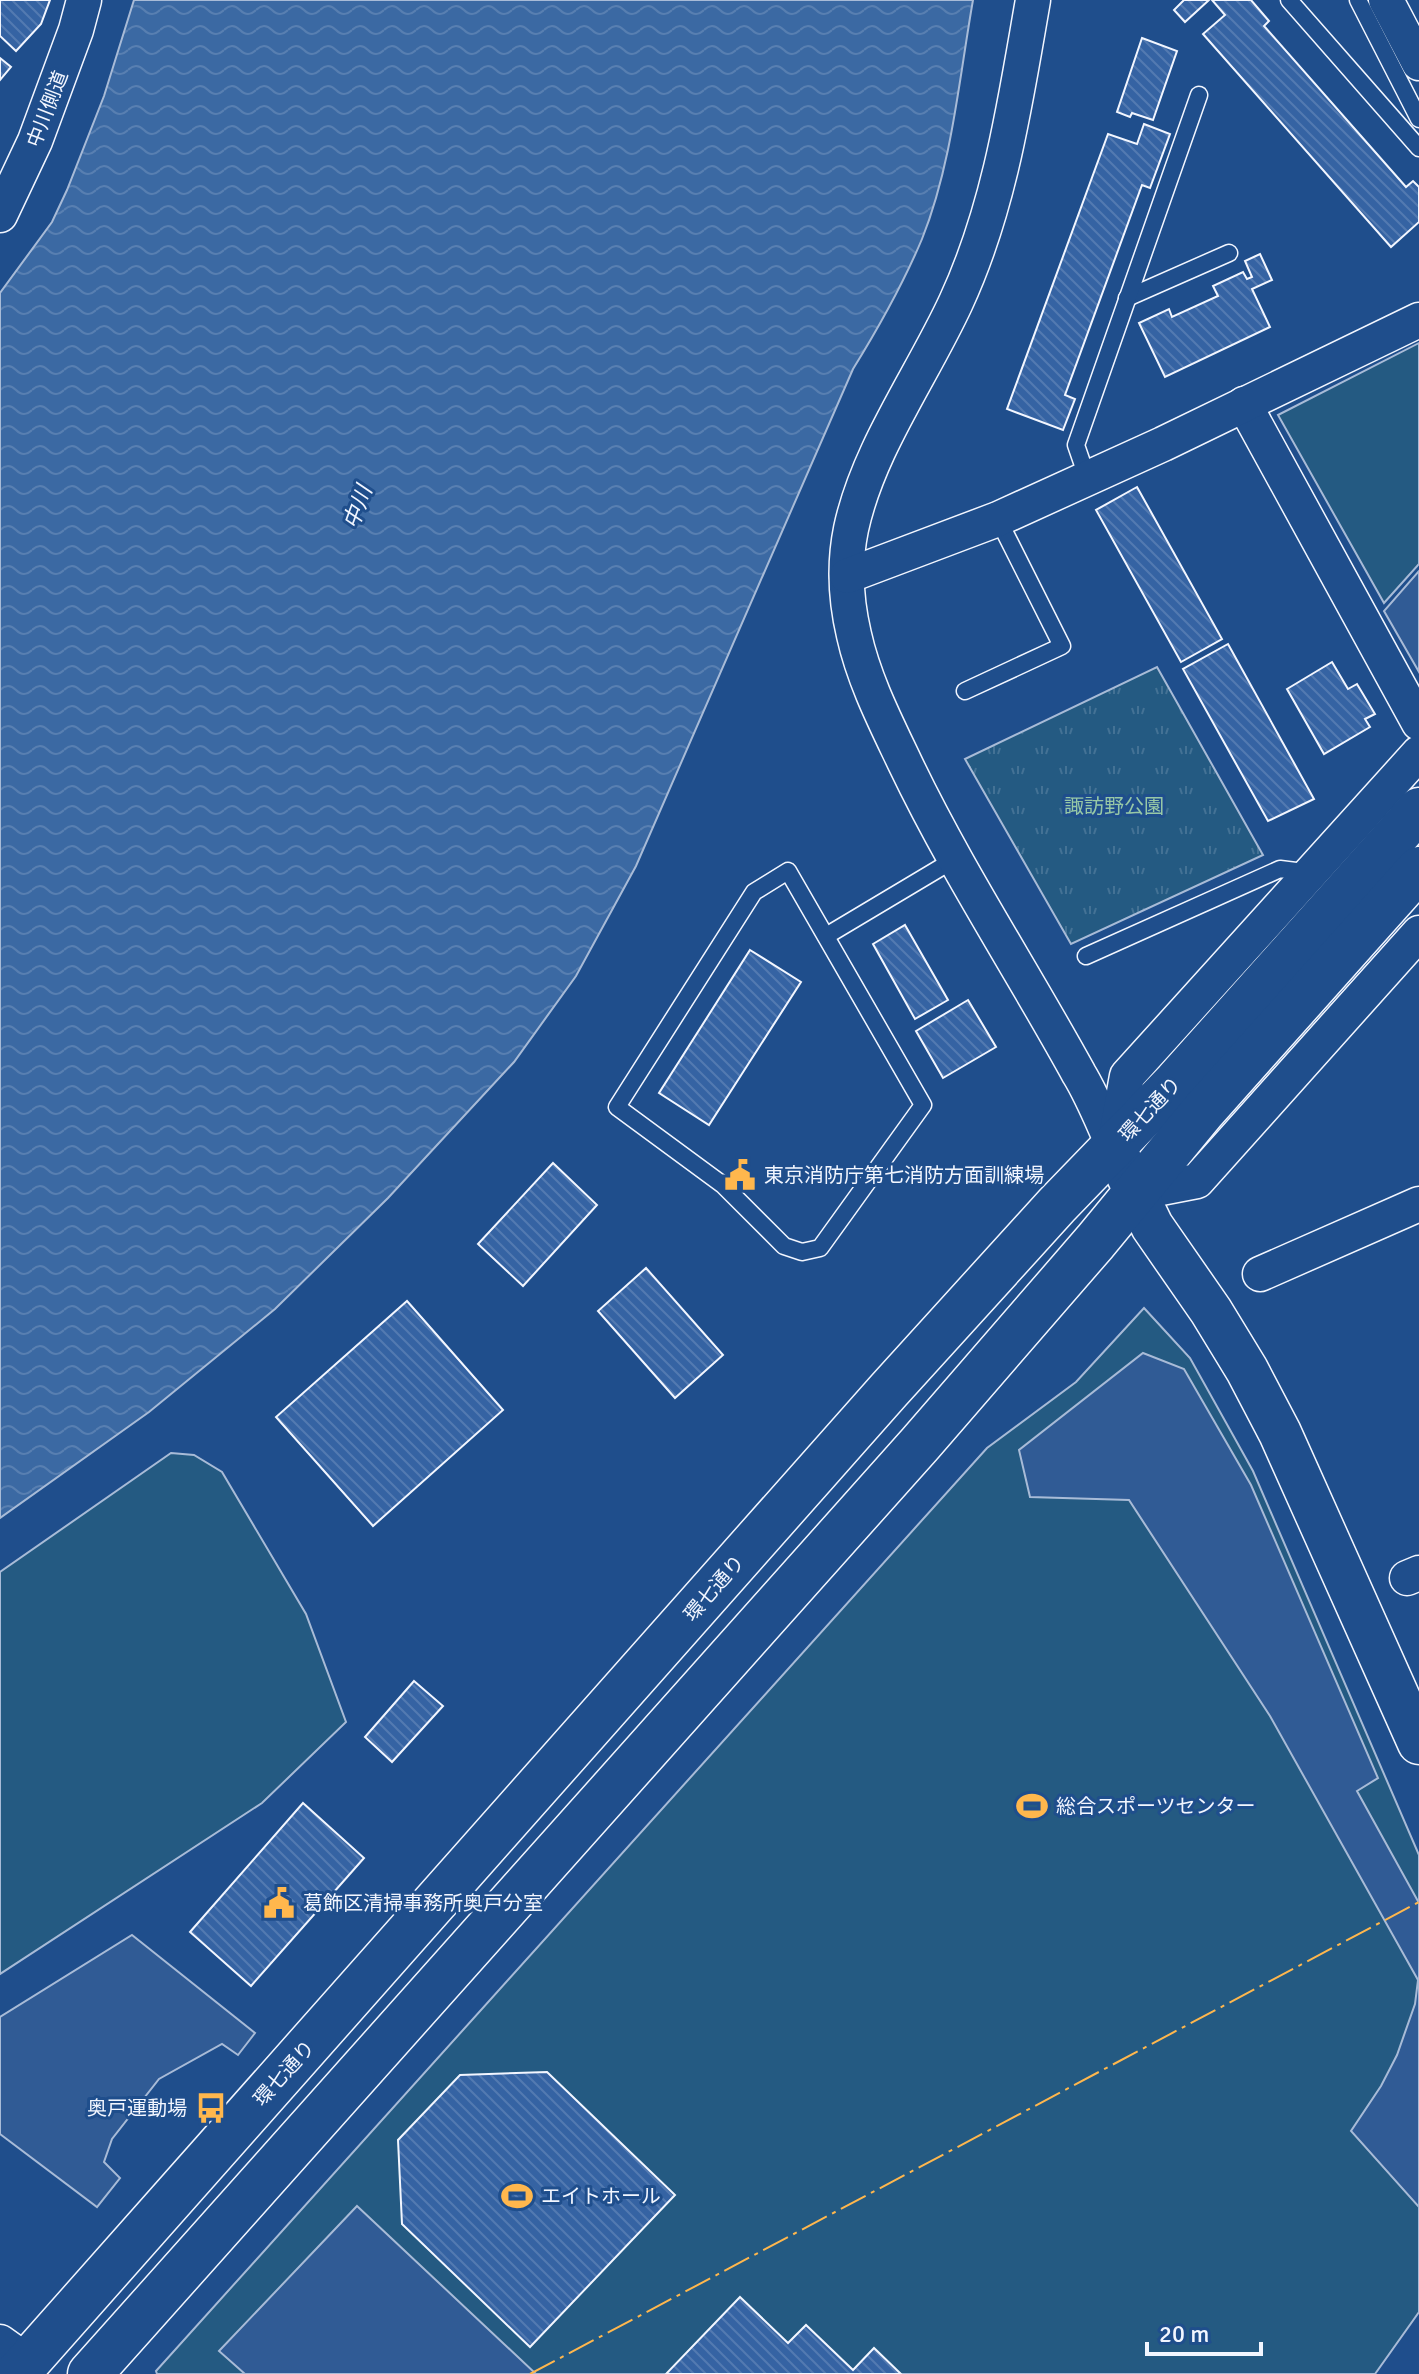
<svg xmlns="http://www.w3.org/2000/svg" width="1419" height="2374" viewBox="0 0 1419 2374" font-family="Signika,'Noto Sans JP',sans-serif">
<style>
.grass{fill:url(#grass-tufts);stroke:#a8bbd7;stroke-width:2}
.garden{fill:#245a82;stroke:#a8bbd7;stroke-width:2}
.parking{fill:#305b95;stroke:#a8bbd7;stroke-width:2}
.water{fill:url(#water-waves);stroke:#a8bbd7;stroke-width:2}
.building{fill:url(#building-back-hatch);stroke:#f2f6ff;stroke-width:2}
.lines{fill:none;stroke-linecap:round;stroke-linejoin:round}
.service-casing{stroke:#f2f6ff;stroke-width:19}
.minor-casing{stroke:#f2f6ff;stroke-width:37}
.tertiary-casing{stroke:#f2f6ff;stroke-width:45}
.primary-casing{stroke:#f2f6ff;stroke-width:47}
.service{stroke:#1f4e8c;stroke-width:16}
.minor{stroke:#1f4e8c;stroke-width:34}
.tertiary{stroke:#1f4e8c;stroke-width:42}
.primary{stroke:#1f4e8c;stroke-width:44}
.power{stroke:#ffb74d;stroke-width:2;stroke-dasharray:28 6 4 6;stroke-linecap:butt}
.labels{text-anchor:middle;stroke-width:6;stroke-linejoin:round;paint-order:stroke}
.street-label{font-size:20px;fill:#f2f6ff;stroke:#1f4e8c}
.park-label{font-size:20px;fill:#97c8a6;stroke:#1f4e8c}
.poi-label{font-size:20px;fill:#f2f6ff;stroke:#1f4e8c;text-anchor:start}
.water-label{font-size:22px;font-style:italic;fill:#f2f6ff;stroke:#1f4e8c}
</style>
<defs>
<pattern id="grass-tufts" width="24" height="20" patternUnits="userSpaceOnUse" patternTransform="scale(2)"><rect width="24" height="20" fill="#245a82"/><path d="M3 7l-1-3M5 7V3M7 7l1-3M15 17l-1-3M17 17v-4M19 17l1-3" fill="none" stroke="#447295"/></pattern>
<pattern id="water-waves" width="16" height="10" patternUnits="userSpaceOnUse" patternTransform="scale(2)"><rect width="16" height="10" fill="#3b69a3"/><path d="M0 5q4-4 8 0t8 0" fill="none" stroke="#587fb1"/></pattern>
<pattern id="building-back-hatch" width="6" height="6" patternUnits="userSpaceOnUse" patternTransform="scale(2)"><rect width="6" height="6" fill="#3563a3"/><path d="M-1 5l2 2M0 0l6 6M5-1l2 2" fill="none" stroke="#537ab1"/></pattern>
</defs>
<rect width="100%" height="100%" fill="#1f4e8c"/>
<!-- grass -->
<path class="grass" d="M1157,667L1263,855L1071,944L965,759Z"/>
<!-- garden -->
<g class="garden">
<path d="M1419,343V564L1384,603L1278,415Z"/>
<path d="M1144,1308L1190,1358L1253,1471L1419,1855V2312L1375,2374H157L156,2371L987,1448L1076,1382Z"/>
<path d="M171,1453L194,1455L222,1472L306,1614L346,1722L262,1803L0,1974V1572Z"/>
</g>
<!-- parking -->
<g class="parking">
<path d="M1419,571V672L1384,611Z"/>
<path d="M1143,1353L1184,1369L1251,1485L1378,1778L1357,1791L1419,1903V2207L1351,2131L1381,2086L1397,2055L1415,2004L1418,1980L1270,1716L1129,1500L1030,1497L1019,1450Z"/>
<path d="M132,1935L255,2033L238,2055L222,2044L159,2079L112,2139L104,2162L120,2178L97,2207L0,2134V2017Z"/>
<path d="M357,2206L536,2374H245L219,2351Z"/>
</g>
<!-- water -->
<path class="water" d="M134,0H973C959,79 952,164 922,239C903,284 879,327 853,369L636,866L576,976L514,1062L388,1198L275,1309L149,1412L0,1518V293L52,222L67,190L104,96Z"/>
<!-- building -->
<g class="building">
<path d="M0,0H50L41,24L16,51L0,36Z"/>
<path d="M1184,0H1209L1185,22L1174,10Z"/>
<path d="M1212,0H1251L1269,21L1264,26L1406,187L1413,181L1419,187V222L1391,247L1203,34L1225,15Z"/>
<path d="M1142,38L1177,51L1153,120L1132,113L1130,117L1117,112Z"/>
<path d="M0,58L11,67L0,80Z"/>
<path d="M1144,124L1170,134L1150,188L1142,185L1065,395L1075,399L1063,430L1007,409L1108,134L1137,144Z"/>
<path d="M1260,254L1272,280L1252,289L1270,327L1165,377L1139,323L1169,309L1172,317L1218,296L1213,286L1243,272L1247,279L1252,277L1245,261Z"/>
<path d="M1137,487L1222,639L1181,662L1096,510Z"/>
<path d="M1228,644L1314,799L1268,821L1183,669Z"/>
<path d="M1332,662L1348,689L1357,684L1375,714L1365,719L1370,727L1324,754L1287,689Z"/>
<path d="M905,925L948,1000L915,1019L873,944Z"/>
<path d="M750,950L801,982L709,1125L659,1093Z"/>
<path d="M968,1000L996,1047L943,1078L916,1031Z"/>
<path d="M553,1163L597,1205L523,1286L478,1244Z"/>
<path d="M646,1268L723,1355L675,1398L598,1311Z"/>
<path d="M407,1301L503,1410L373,1526L276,1417Z"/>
<path d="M414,1681L443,1706L392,1762L365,1737Z"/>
<path d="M303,1803L364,1858L251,1986L190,1932Z"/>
<path d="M547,2072L675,2195L530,2347L402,2224L398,2140L460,2075Z"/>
<path d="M740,2297L788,2343L806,2325L853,2370L874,2348L901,2374H666Z"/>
</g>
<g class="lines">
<defs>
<g id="service">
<path d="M1289,0L1419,148"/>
<path d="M1358,0L1419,119"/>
<path d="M1127,298L1229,253"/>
<path d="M1087,477L1076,445L1199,95"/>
<path d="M965,691L1062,646L998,519"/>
<path d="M788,871L923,1105L820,1248L802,1252L784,1246L723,1185L617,1107L754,892Z"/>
<path d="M826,936L955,859"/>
<path d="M1086,956L1280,869L1296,871L1305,879"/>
</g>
<g id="minor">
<path d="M1033,0C1015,103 1000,207 956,302C922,376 868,449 851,529C844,563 846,601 854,635C864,680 885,721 905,763C956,870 1022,970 1079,1074C1093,1097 1103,1123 1114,1147"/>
<path d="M1386,0L1419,63"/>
<path d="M0,215L35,141L76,30L84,0"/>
<path d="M1244,404L1419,723"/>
<path d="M847,576L998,519L1163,444L1419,320"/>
<path d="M1114,1147L1127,1076L1419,753"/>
<path d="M1135,1193L1197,1181L1419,933"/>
<path d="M1260,1274L1419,1204"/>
<path d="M1407,1578L1419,1573"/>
<path d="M0,2342L28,2362"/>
</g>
<path id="tertiary" d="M1114,1147L1152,1226L1211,1311L1247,1370L1280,1433L1419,1743"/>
<g id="primary">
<path d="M17,2374L889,1390L1057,1205L1176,1082L1419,810"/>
<path d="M90,2374L920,1444L1095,1242L1204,1110L1419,869"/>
</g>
</defs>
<!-- service casing -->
<use href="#service" class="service-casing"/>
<!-- minor casing -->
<use href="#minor" class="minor-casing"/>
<!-- tertiary casing -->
<use href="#tertiary" class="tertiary-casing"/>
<!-- primary casing -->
<use href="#primary" class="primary-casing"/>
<!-- service -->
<use href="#service" class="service"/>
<!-- minor -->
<use href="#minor" class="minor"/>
<!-- tertiary -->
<use href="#tertiary" class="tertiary"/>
<!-- primary -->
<use href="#primary" class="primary"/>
<!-- power -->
<path class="power" d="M530,2374L1419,1902"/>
</g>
<!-- icons -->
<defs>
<symbol id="civic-bare" viewBox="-9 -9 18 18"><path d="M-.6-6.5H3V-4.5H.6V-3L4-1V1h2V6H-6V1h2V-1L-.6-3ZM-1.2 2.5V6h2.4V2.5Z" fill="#ffb74d" stroke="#1f4e8c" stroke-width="2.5" paint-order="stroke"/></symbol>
<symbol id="stadium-bare" viewBox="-9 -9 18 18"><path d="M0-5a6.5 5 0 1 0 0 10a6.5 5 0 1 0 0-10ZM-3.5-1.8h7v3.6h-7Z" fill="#ffb74d" stroke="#1f4e8c" stroke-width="2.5" paint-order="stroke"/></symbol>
<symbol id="bus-bare" viewBox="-9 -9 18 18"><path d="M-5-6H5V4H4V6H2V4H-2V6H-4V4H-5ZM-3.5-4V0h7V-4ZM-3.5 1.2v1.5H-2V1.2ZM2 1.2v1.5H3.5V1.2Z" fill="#ffb74d" stroke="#1f4e8c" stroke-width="2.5" paint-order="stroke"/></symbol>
</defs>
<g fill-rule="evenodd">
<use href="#civic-bare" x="718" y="1153" width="44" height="44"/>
<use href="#stadium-bare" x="1010" y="1784" width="44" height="44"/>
<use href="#civic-bare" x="257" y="1881" width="44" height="44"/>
<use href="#bus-bare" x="189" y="2086" width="44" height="44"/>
<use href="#stadium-bare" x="495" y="2174" width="44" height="44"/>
</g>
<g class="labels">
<!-- street labels -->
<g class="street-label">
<text transform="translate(47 109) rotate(-69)" y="7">中川側道</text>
<text transform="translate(1150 1109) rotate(-47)" y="7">環七通り</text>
<text transform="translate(714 1588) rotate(-49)" y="7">環七通り</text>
<text transform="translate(284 2073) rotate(-48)" y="7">環七通り</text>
</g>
<!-- park labels -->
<g class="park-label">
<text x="1114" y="813">諏訪野公園</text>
</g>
<!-- poi labels -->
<g class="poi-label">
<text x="764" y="1182">東京消防庁第七消防方面訓練場</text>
<text x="1056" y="1813">総合スポーツセンター</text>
<text x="303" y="1910">葛飾区清掃事務所奥戸分室</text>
<text x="187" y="2115" text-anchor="end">奥戸運動場</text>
<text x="541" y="2203">エイトホール</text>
</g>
<!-- water labels -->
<g class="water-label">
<text transform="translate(357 507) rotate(-70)" y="8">中川</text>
</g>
</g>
<!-- scale -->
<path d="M1147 2342v12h114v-12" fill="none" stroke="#f2f6ff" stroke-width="4"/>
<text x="1159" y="2342" font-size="24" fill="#f2f6ff" stroke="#1f4e8c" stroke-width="6" paint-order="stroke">20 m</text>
</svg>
